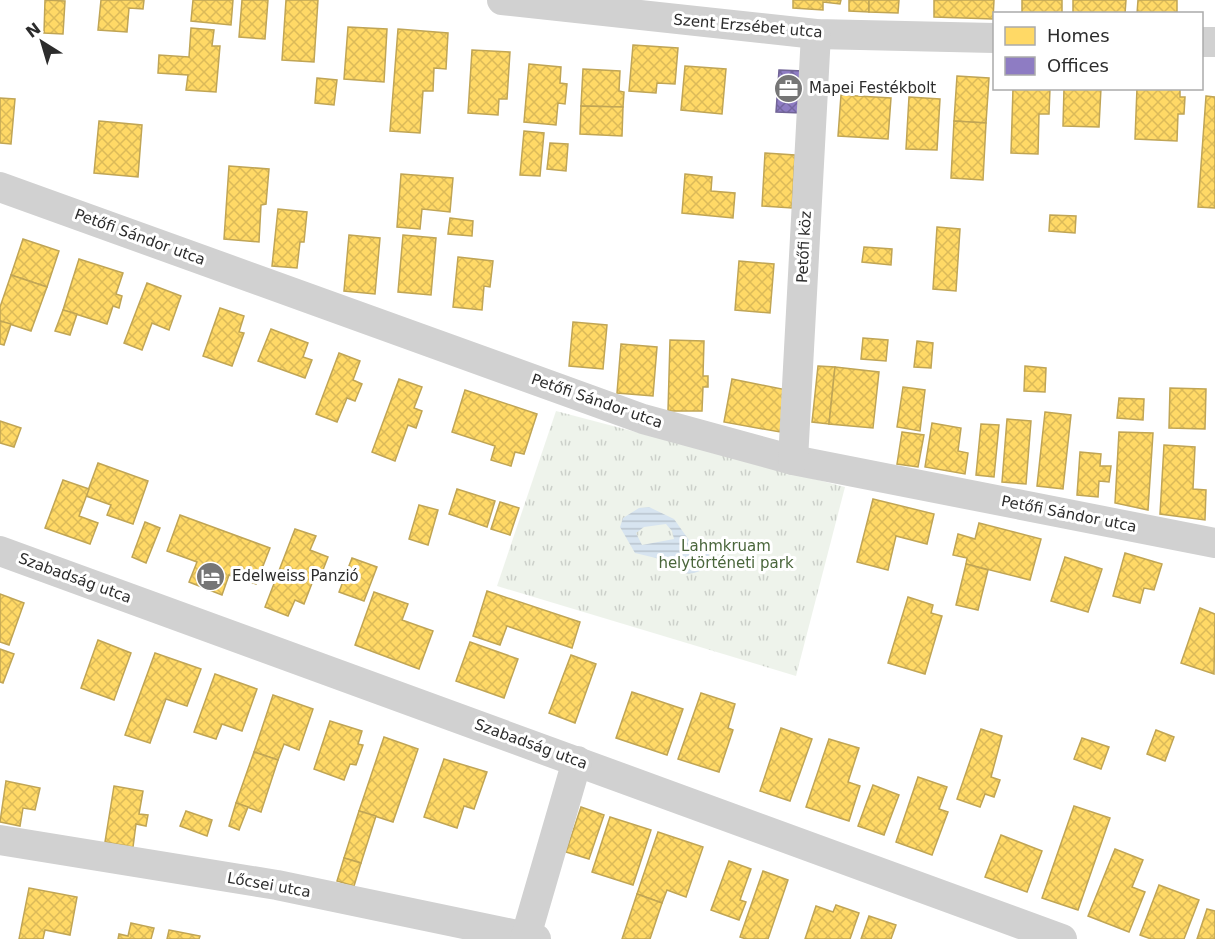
<svg xmlns="http://www.w3.org/2000/svg" width="1215" height="939" viewBox="0 0 1215 939" font-family="'DejaVu Sans',sans-serif">
<style>
.grass{fill:url(#grass-tufts)}
.water{fill:url(#water-rules);fill-rule:evenodd}
.homes{fill:url(#homes-cross-hatch);stroke:#c0a555;stroke-width:1.5}
.offices{fill:url(#offices-cross-hatch);stroke:#716496;stroke-width:1.5}
.lines{fill:none;stroke-linecap:round;stroke-linejoin:round}
.minor{stroke:#d1d1d1;stroke-width:30}
.labels{text-anchor:middle;stroke-width:6;stroke-linejoin:round;paint-order:stroke}
.street-label{font-size:15px;fill:#2c2c2c;stroke:#fff}
.poi-label{font-size:15px;fill:#2c2c2c;stroke:#fff;text-anchor:start}
.park-label{font-size:15px;fill:#4a663b;stroke:#fff}
</style>
<defs>
<pattern id="grass-tufts" width="24" height="20" patternUnits="userSpaceOnUse" patternTransform="scale(1.5)"><rect width="24" height="20" fill="#eef3eb"/><path d="M3 7l-1-3M5 7V3M7 7l1-3M15 17l-1-3M17 17v-4M19 17l1-3" fill="none" stroke="#ccd0ca"/></pattern>
<pattern id="water-rules" width="6" height="5" patternUnits="userSpaceOnUse" patternTransform="scale(1.5)"><rect width="6" height="5" fill="#d7e4f0"/><path d="M0 2.5h6" fill="none" stroke="#b9c4ce"/></pattern>
<pattern id="homes-cross-hatch" width="8" height="8" patternUnits="userSpaceOnUse" patternTransform="scale(1.5)"><rect width="8" height="8" fill="#ffd966"/><path d="M0 0l8 8M0 8l8-8" fill="none" stroke="#dbba59"/></pattern>
<pattern id="offices-cross-hatch" width="8" height="8" patternUnits="userSpaceOnUse" patternTransform="scale(1.5)"><rect width="8" height="8" fill="#8e7cc3"/><path d="M0 0l8 8M0 8l8-8" fill="none" stroke="#74669f"/></pattern>
</defs>
<rect width="100%" height="100%" fill="#fff"/>
<!-- grass -->
<path class="grass" d="M556,411L845,487L796,676L497,586Z"/>
<!-- water -->
<path class="water" d="M649,507L674,519L691,543L700,552L705,549L709,555V566C696,574 687,577 674,568L677,561L671,556L660,559L635,553L620,527L623,518L639,508ZM666,524L672,531L674,539L642,545L636,533L644,527Z"/>
<!-- homes -->
<g class="homes">
<path d="M45,0L65,1L63,34L44,33Z"/>
<path d="M101,0H144L143,9L129,8L127,32L98,30Z"/>
<path d="M193,0H233L231,25L191,21Z"/>
<path d="M242,0H268L265,39L239,37Z"/>
<path d="M286,0H318L314,62L282,60Z"/>
<path d="M793,0H841L840,4L823,2V10L793,8Z"/>
<path d="M849,0H869V12L849,11Z"/>
<path d="M869,0H899L898,13L869,12Z"/>
<path d="M934,0H994L993,19L934,17Z"/>
<rect x="1022" y="0" width="40" height="14"/>
<path d="M1073,0H1126L1125,14H1073Z"/>
<path d="M1138,0H1177V14H1137Z"/>
<path d="M348,27L387,29L384,82L344,79Z"/>
<path d="M191,28L214,30L212,46H220L216,92L186,90L188,75L158,73L159,55L189,57Z"/>
<path d="M398,29L448,33L446,69L434,68L433,91H423L420,133L390,131Z"/>
<path d="M633,45L678,48L675,84L657,83L656,93L629,91Z"/>
<path d="M472,50L510,52L507,99H499L498,115L468,113Z"/>
<path d="M529,64L561,67L560,83L567,84L565,104L558,103L556,125L524,122Z"/>
<path d="M685,66L726,69L722,114L681,110Z"/>
<path d="M583,69L620,71L619,91L624,92L623,107L581,106Z"/>
<path d="M957,76L989,78L986,123L954,121Z"/>
<path d="M317,78L337,80L334,105L315,103Z"/>
<path d="M1013,88H1050L1049,114H1039L1038,154L1011,153Z"/>
<path d="M1064,88H1101L1099,127L1063,126Z"/>
<path d="M1137,88H1180V97H1185L1184,114H1178L1177,141L1135,139Z"/>
<path d="M841,95L891,98L888,139L838,136Z"/>
<path d="M1206,96L1215,97V208L1198,207Z"/>
<path d="M909,97L940,99L937,150L906,149Z"/>
<path d="M0,98L15,99L11,144L0,143Z"/>
<path d="M581,106L623,107L622,136L580,134Z"/>
<path d="M99,121L142,125L138,177L94,173Z"/>
<path d="M954,121L986,123L983,180L951,178Z"/>
<path d="M524,131L544,133L540,176L520,175Z"/>
<path d="M550,143L568,144L566,171L547,169Z"/>
<path d="M765,153L795,155L792,208L762,206Z"/>
<path d="M229,166L269,169L266,204L261,205L259,242L224,239Z"/>
<path d="M401,174L453,178L450,212L422,209L420,229L397,227Z"/>
<path d="M685,174L712,177L711,191L735,193L733,218L682,213Z"/>
<path d="M278,209L307,212L304,242H300L297,268L272,266Z"/>
<path d="M1050,215L1076,216L1075,233L1049,231Z"/>
<path d="M450,218L473,221L472,236L448,234Z"/>
<path d="M937,227L960,229L956,291L933,289Z"/>
<path d="M349,235L380,238L375,294L344,291Z"/>
<path d="M403,235L436,238L431,295L398,292Z"/>
<path d="M23,239L59,251L47,287L11,275Z"/>
<path d="M864,247L892,249L891,265L862,262Z"/>
<path d="M458,257L493,261L490,287L484,286L482,310L453,307Z"/>
<path d="M79,259L123,273L116,294L122,296L119,308L113,306L107,324L63,310Z"/>
<path d="M739,261L774,264L770,313L735,310Z"/>
<path d="M11,275L47,287L31,331L0,321V307Z"/>
<path d="M147,283L181,296L169,330L152,323L142,350L124,343Z"/>
<path d="M220,308L244,316L239,332L244,333L232,366L203,356Z"/>
<path d="M63,310L77,314L70,335L55,331Z"/>
<path d="M0,321L11,324L4,345L0,344Z"/>
<path d="M573,322L607,325L603,369L569,366Z"/>
<path d="M271,329L308,343L303,357L312,360L305,378L258,361Z"/>
<path d="M863,338L888,340L886,361L861,359Z"/>
<path d="M670,340L704,341L703,376H708V387H703L702,411H668Z"/>
<path d="M917,341L933,343L931,368L914,367Z"/>
<path d="M621,344L657,347L653,396L617,393Z"/>
<path d="M339,353L360,361L353,380L362,384L355,401L347,398L337,422L316,414Z"/>
<path d="M818,366L835,367L829,424L812,422Z"/>
<path d="M1025,366L1046,368L1045,392L1024,391Z"/>
<path d="M835,367L879,372L873,428L829,424Z"/>
<path d="M399,379L422,387L414,408L422,411L416,428L408,425L395,461L372,452Z"/>
<path d="M732,379L787,390L780,432L724,422Z"/>
<path d="M903,387L925,390L920,431L897,427Z"/>
<path d="M1170,388L1206,389L1205,429L1169,428Z"/>
<path d="M465,390L537,414L524,454L515,452L511,466L491,460L495,446L452,432Z"/>
<path d="M1119,398L1144,399L1143,420L1117,418Z"/>
<path d="M1045,412L1071,415L1063,489L1037,486Z"/>
<path d="M1007,419L1031,421L1026,484L1002,482Z"/>
<path d="M0,421L21,428L14,447L0,443Z"/>
<path d="M932,423L961,428L958,451L968,453L965,474L925,467Z"/>
<path d="M981,424L999,425L994,477L976,475Z"/>
<path d="M902,432L924,435L918,467L897,464Z"/>
<path d="M1119,432L1153,433L1148,510L1115,503Z"/>
<path d="M1164,445L1195,447L1193,489L1206,490L1205,520L1160,514Z"/>
<path d="M1080,452L1101,454L1100,466H1111L1109,482L1099,481L1098,497L1077,495Z"/>
<path d="M98,463L148,481L133,524L107,515L111,505L86,496Z"/>
<path d="M63,480L89,489L79,516L98,523L90,544L45,528Z"/>
<path d="M457,489L495,501L487,527L449,514Z"/>
<path d="M873,499L934,514L927,544L896,536L888,570L857,562Z"/>
<path d="M500,502L519,508L510,535L491,529Z"/>
<path d="M419,505L438,510L428,545L409,539Z"/>
<path d="M180,515L270,548L256,584L229,575L222,595L189,582L197,562L167,551Z"/>
<path d="M145,522L160,528L146,563L132,557Z"/>
<path d="M979,523L1041,539L1030,580L966,564L967,558L953,555L958,534L975,539Z"/>
<path d="M295,529L316,536L310,550L328,557L319,580L314,578L304,604L295,600L288,616L265,607Z"/>
<path d="M1125,553L1162,564L1154,590L1144,588L1140,603L1113,596Z"/>
<path d="M1065,557L1102,569L1088,612L1051,601Z"/>
<path d="M352,558L377,567L364,601L339,592Z"/>
<path d="M966,564L988,570L978,610L956,605Z"/>
<path d="M487,591L580,622L572,648L507,626L500,645L473,636Z"/>
<path d="M374,592L408,604L402,620L433,631L419,669L355,645Z"/>
<path d="M0,594L24,603L9,645L0,642Z"/>
<path d="M908,597L933,605L931,613L942,616L925,674L888,663Z"/>
<path d="M1200,608L1215,614L1214,674L1181,663Z"/>
<path d="M98,640L131,653L114,700L81,688Z"/>
<path d="M470,642L518,659L504,698L456,681Z"/>
<path d="M0,649L14,654L3,683L0,682Z"/>
<path d="M155,653L201,669L187,706L166,699L150,743L125,735Z"/>
<path d="M571,655L596,664L575,723L549,713Z"/>
<path d="M215,674L257,689L242,731L222,724L216,739L194,732Z"/>
<path d="M632,692L683,709L667,755L616,738Z"/>
<path d="M701,693L735,704L728,728L733,730L719,772L678,759Z"/>
<path d="M273,695L313,709L299,750L284,744L278,760L254,752Z"/>
<path d="M330,721L362,731L358,744L363,745L356,765L350,764L344,780L314,769Z"/>
<path d="M781,728L812,739L790,801L760,791Z"/>
<path d="M981,729L1002,736L991,777L1000,780L994,797L985,794L980,807L957,799Z"/>
<path d="M1156,730L1174,737L1165,761L1147,754Z"/>
<path d="M384,737L418,749L393,822L359,811Z"/>
<path d="M1082,738L1109,747L1101,769L1074,759Z"/>
<path d="M829,739L859,748L848,782L860,786L849,821L806,807Z"/>
<path d="M254,752L278,760L261,812L236,803Z"/>
<path d="M444,759L487,772L474,809L464,806L457,828L424,817Z"/>
<path d="M918,777L947,787L939,809L948,812L932,855L896,842Z"/>
<path d="M6,781L40,788L35,810L23,808L20,826L0,822Z"/>
<path d="M873,785L899,795L884,835L858,826Z"/>
<path d="M114,786L143,791L139,814L148,815L146,826L136,824L133,847L105,842Z"/>
<path d="M236,803L248,807L239,830L229,826Z"/>
<path d="M1074,806L1110,818L1078,910L1042,898Z"/>
<path d="M581,807L604,815L589,859L566,852Z"/>
<path d="M186,811L212,820L207,836L180,826Z"/>
<path d="M359,811L376,816L361,863L344,858Z"/>
<path d="M610,817L651,830L633,885L592,872Z"/>
<path d="M658,832L703,847L686,897L667,890L662,903L637,894Z"/>
<path d="M1001,835L1042,851L1027,892L985,877Z"/>
<path d="M1115,849L1143,860L1132,887L1145,892L1129,932L1088,916Z"/>
<path d="M344,858L361,863L354,886L337,881Z"/>
<path d="M729,861L751,869L740,900L746,902L739,920L711,910Z"/>
<path d="M763,871L788,880L768,939H746L740,937Z"/>
<path d="M1159,885L1199,900L1184,939H1151L1140,935Z"/>
<path d="M29,888L77,897L70,935L45,930L43,939H19Z"/>
<path d="M637,894L662,903L650,939H622Z"/>
<path d="M836,905L859,913L850,939H805L816,906L833,912Z"/>
<path d="M1207,909L1215,911V939H1197Z"/>
<path d="M869,916L896,925L891,939H861Z"/>
<path d="M131,923L154,928L151,939H118L119,934L128,936Z"/>
<path d="M169,930L200,936L199,939H167Z"/>
</g>
<!-- offices -->
<path class="offices" d="M779,70L803,71L801,113L776,112Z"/>
<g class="lines">
<!-- minor -->
<g class="minor">
<path d="M502,0L816,34L994,38"/>
<path d="M1202,42H1215"/>
<path d="M0,187L643,419L793,460L1215,543"/>
<path d="M793,460L816,34"/>
<path d="M0,551L1062,939"/>
<path d="M0,840L277,885L536,939"/>
<path d="M526,936L577,761"/>
</g>
</g>
<!-- icons -->
<defs>
<symbol id="office-disc" viewBox="-11 -11 22 22"><circle r="9.5" fill="#767676" stroke="#fff"/><path d="M-6-3h4V-5.5h4V-3h4V5H-6ZM-1-4.5V-3h2v-1.5ZM-6 0V1H6V0Z" fill="#fff"/></symbol>
<symbol id="hotel-disc" viewBox="-11 -11 22 22"><circle r="9.5" fill="#767676" stroke="#fff"/><path d="M-6-4.5h1.5V1H6V5H4.5V3h-9V5H-6ZM-4 0a1.8 1.8 0 1 1 3.6 0ZM.5 0V-2.5h3Q6-2.5 6 0Z" fill="#fff"/></symbol>
</defs>
<g fill-rule="evenodd">
<use href="#office-disc" x="772" y="72" width="33" height="33"/>
<use href="#hotel-disc" x="194" y="560" width="33" height="33"/>
</g>
<g class="labels">
<!-- street labels -->
<g class="street-label">
<text transform="translate(748 26) rotate(5)" y="5">Szent Erzsébet utca</text>
<text transform="translate(140 237) rotate(20)" y="5">Petőfi Sándor utca</text>
<text transform="translate(804 247) rotate(-87)" y="5">Petőfi köz</text>
<text transform="translate(597 401) rotate(19)" y="5">Petőfi Sándor utca</text>
<text transform="translate(1069 514) rotate(11)" y="5">Petőfi Sándor utca</text>
<text transform="translate(75 578) rotate(20)" y="5">Szabadság utca</text>
<text transform="translate(531 744) rotate(20)" y="5">Szabadság utca</text>
<text transform="translate(269 885) rotate(10)" y="5">Lőcsei utca</text>
</g>
<!-- poi labels -->
<g class="poi-label">
<text x="809" y="93">Mapei Festékbolt</text>
<text x="232" y="581">Edelweiss Panzió</text>
</g>
<!-- park labels -->
<g class="park-label">
<text x="726" y="551">Lahmkruam<tspan x="726" dy="17">helytörténeti park</tspan></text>
</g>
</g>
<!-- legend -->
<rect x="993" y="12" width="210" height="78" fill="#ffffff" stroke="#ababab" stroke-width="1.5"/>
<rect x="1005" y="27" width="30" height="18" fill="#ffd966" stroke="#ababab" stroke-width="1.5"/>
<text x="1047" y="42" font-size="18" fill="#2c2c2c">Homes</text>
<rect x="1005" y="57" width="30" height="18" fill="#8e7cc3" stroke="#ababab" stroke-width="1.5"/>
<text x="1047" y="72" font-size="18" fill="#2c2c2c">Offices</text>
<!-- north arrow -->
<g transform="translate(42 42) rotate(323)" stroke="#ffffff" stroke-width="4.5" paint-order="stroke">
<path d="M0-4.5L10 22L0 15L-10 22Z" fill="#2c2c2c"/>
<text y="-9" font-size="16" font-weight="bold" text-anchor="middle" fill="#2c2c2c">N</text>
</g>
</svg>
